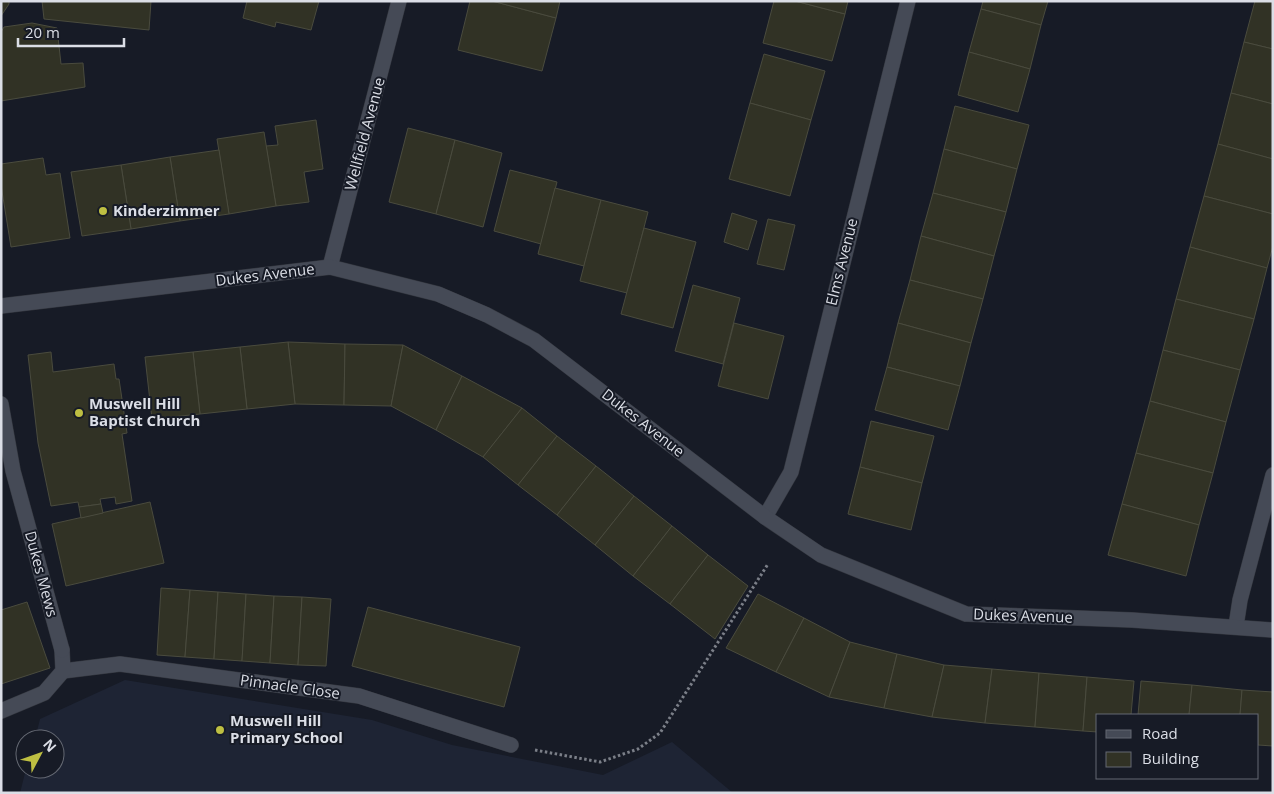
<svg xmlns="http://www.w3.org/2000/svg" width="1274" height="794" viewBox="0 0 1274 794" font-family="'Open Sans',sans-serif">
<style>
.built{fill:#1e2434}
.building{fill:#313225;stroke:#4a4b3e}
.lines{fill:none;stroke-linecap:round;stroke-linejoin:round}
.service-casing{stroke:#33363e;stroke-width:16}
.minor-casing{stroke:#33363e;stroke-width:16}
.tertiary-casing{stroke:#33363e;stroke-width:16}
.path{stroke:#7b7f88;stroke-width:3;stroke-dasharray:2.5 2.5;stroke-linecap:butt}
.service{stroke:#454a56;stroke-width:15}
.minor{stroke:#454a56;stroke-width:15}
.tertiary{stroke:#454a56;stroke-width:15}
.poi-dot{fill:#bebf42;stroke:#171b26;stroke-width:2}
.labels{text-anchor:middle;stroke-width:4;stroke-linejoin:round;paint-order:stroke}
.street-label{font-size:15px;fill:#dbdee6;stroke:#171b26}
.poi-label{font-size:15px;font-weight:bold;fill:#dbdee6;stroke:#171b26;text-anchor:start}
</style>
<rect width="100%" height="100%" fill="#171b26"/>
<!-- built -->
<path class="built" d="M125,680L372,720L452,745L603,775L672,742L733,793H20L26,769H55V739H35L40,719Z"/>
<!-- building -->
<g class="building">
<path d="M1,1H9V4L1,16Z"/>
<path d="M42,1H151L149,30L44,19Z"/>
<path d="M247,1H319L311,30L276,22L275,27L243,18Z"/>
<path d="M470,1H492L556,18L542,71L458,50Z"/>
<path d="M492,1H560L556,18Z"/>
<path d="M774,1H795L845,14L832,61L763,43Z"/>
<path d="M795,1H848L845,14Z"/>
<path d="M983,1H1048L1041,25L981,9Z"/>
<path d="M1255,1H1273V49L1244,42Z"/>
<path d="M981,9L1041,25L1030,69L969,52Z"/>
<path d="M32,23L57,28L61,64L83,63L85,87L1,101V32L4,27Z"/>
<path d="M1244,42L1273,49V104L1231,93Z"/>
<path d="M969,52L1030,69L1018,112L958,95Z"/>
<path d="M764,54L825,71L811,120L750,103Z"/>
<path d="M1231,93L1273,104V159L1218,144Z"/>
<path d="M750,103L811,120L790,196L729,179Z"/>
<path d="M955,106L1029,125L1017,169L944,149Z"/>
<path d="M316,120L323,169L304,172L309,202L276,206L266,146L278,145L275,126Z"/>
<path d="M408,128L455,140L436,214L389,202Z"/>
<path d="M264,132L276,206L229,214L217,139Z"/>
<path d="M455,140L502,153L483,227L436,214Z"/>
<path d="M1218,144L1273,159V214L1204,196Z"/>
<path d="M944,149L1017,169L1006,212L933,193Z"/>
<path d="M219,150L229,214L180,221L170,157Z"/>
<path d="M170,157L180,221L131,229L121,165Z"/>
<path d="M43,158L46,175L60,173L70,238L11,247L1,185V164Z"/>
<path d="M121,165L131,229L82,236L71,172Z"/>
<path d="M510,170L557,182L541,244L494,231Z"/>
<path d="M555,188L601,200L584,266L538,254Z"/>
<path d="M933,193L1006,212L994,256L921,236Z"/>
<path d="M1204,196L1273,214V246L1267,268L1190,247Z"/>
<path d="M601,200L648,212L627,293L580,281Z"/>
<path d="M732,213L757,221L748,250L724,242Z"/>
<path d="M768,219L795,225L784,270L757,264Z"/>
<path d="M644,228L696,242L673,328L621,314Z"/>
<path d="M921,236L994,256L983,299L910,280Z"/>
<path d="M1190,247L1267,268L1254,319L1176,299Z"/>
<path d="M910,280L983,299L971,343L898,323Z"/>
<path d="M693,285L740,298L723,364L675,351Z"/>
<path d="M1176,299L1254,319L1240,370L1163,350Z"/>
<path d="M734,323L784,336L768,399L718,386Z"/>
<path d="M898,323L971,343L960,386L887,367Z"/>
<path d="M288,342L345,344L344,405L295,404Z"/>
<path d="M288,342L295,404L247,409L240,347Z"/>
<path d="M345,344L403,345L391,406L344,405Z"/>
<path d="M403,345L462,376L436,430L391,406Z"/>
<path d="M240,347L247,409L200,414L193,352Z"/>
<path d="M1163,350L1240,370L1226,422L1150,401Z"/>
<path d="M51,352L53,372L114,364L116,379H119L127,433L122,434L132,501L116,504L115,497L100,499L101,504L79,507L78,502L51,506L38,443L28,355Z"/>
<path d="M193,352L200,414L152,419L145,357Z"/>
<path d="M887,367L960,386L948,430L875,410Z"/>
<path d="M462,376L522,408L483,457L436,430Z"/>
<path d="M1150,401L1226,422L1213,473L1136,453Z"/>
<path d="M522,408L557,436L518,485L483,457Z"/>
<path d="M871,421L934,436L922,483L860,467Z"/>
<path d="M557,436L596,466L557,515L518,485Z"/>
<path d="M1136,453L1213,473L1199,525L1122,504Z"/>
<path d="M596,466L634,496L595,545L557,515Z"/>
<path d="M860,467L922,483L911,530L848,514Z"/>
<path d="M634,496L672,526L633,576L595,545Z"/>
<path d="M150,502L164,563L66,586L52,524Z"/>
<path d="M101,504L103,513L81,518L79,507Z"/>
<path d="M1122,504L1199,525L1186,576L1108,555Z"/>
<path d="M672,526L708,555L670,604L633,576Z"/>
<path d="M708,555L748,586L715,639L670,604Z"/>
<path d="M161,588L190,590L185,657L157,655Z"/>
<path d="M190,590L218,592L214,659L185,657Z"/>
<path d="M218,592L246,594L242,661L214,659Z"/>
<path d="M246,594L274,596L270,663L242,661Z"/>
<path d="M758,594L804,618L776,672L726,648Z"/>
<path d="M274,596L302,597L298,665L270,663Z"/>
<path d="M302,597L331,599L326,666L298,665Z"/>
<path d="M27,602L50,668L1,684V610Z"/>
<path d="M368,607L520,647L504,707L352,666Z"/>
<path d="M804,618L850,642L829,697L776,672Z"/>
<path d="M850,642L897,654L884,708L829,697Z"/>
<path d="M897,654L944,665L932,717L884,708Z"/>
<path d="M944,665L992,669L985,723L932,717Z"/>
<path d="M992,669L1039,673L1035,727L985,723Z"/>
<path d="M1039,673L1087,677L1083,731L1035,727Z"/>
<path d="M1087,677L1134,681L1131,715H1098V732L1083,731Z"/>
<path d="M1141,681L1192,685L1189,715H1138Z"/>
<path d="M1192,685L1242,690L1240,715H1189Z"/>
<path d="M1242,690L1273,692V746L1258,745V715H1240Z"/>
</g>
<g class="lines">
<defs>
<g id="service">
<path d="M63,671L120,664L359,696L511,745"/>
<path d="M1,711L44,693L63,671L62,650"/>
</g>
<g id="minor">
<path d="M330,267L399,1"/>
<path d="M1,404L13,471L62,650"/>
<path d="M765,517L791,472L908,1"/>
<path d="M1236,626L1240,600L1273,475"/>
</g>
<path id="tertiary" d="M1,306L330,267L438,294L487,315L534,340L765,517L821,555L966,614L1132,620L1273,630"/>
</defs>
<!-- service casing -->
<use href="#service" class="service-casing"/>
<!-- minor casing -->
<use href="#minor" class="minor-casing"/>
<!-- tertiary casing -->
<use href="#tertiary" class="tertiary-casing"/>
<!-- path -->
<path class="path" d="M535,750L600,762L638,749L660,733L768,564"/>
<!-- service -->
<use href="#service" class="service"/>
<!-- minor -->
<use href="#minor" class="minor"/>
<!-- tertiary -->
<use href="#tertiary" class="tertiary"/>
</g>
<!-- markers -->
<g class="poi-dot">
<circle cx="103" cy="211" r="5"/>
<circle cx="79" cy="413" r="5"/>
<circle cx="220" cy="730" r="5"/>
</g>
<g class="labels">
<!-- street labels -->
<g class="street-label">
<text transform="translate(365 134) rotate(-75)" y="5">Wellfield Avenue</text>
<text transform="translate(842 262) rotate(-76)" y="5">Elms Avenue</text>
<text transform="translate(265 275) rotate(-7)" y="5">Dukes Avenue</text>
<text transform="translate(643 423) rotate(38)" y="5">Dukes Avenue</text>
<text transform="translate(41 574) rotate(75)" y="5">Dukes Mews</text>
<text transform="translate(1023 616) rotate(2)" y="5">Dukes Avenue</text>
<text transform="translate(290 687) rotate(8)" y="5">Pinnacle Close</text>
</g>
<!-- poi labels -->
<g class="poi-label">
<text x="113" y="216">Kinderzimmer</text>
<text x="89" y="409">Muswell Hill<tspan x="89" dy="17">Baptist Church</tspan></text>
<text x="230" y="726">Muswell Hill<tspan x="230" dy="17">Primary School</tspan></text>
</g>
</g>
<!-- border -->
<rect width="1274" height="794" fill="none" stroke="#dbdee6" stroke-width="5"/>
<!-- legend -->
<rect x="1096" y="714" width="162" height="65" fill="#171b26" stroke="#656973"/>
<rect x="1106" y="730" width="25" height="8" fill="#454a56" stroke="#656973"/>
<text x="1142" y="739" font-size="15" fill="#dbdee6">Road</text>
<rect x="1106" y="752" width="25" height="15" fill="#313225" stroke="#656973"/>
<text x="1142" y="764" font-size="15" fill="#dbdee6">Building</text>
<!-- north arrow -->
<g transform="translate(40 754) rotate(49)"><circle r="24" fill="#171b26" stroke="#656973"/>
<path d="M0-4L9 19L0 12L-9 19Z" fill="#bebf42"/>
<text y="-8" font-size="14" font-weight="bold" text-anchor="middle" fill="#dbdee6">N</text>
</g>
<!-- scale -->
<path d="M18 38v8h106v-8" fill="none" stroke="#dbdee6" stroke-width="2.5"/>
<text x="25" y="38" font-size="15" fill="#dbdee6" stroke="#171b26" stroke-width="4" paint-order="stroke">20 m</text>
</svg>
